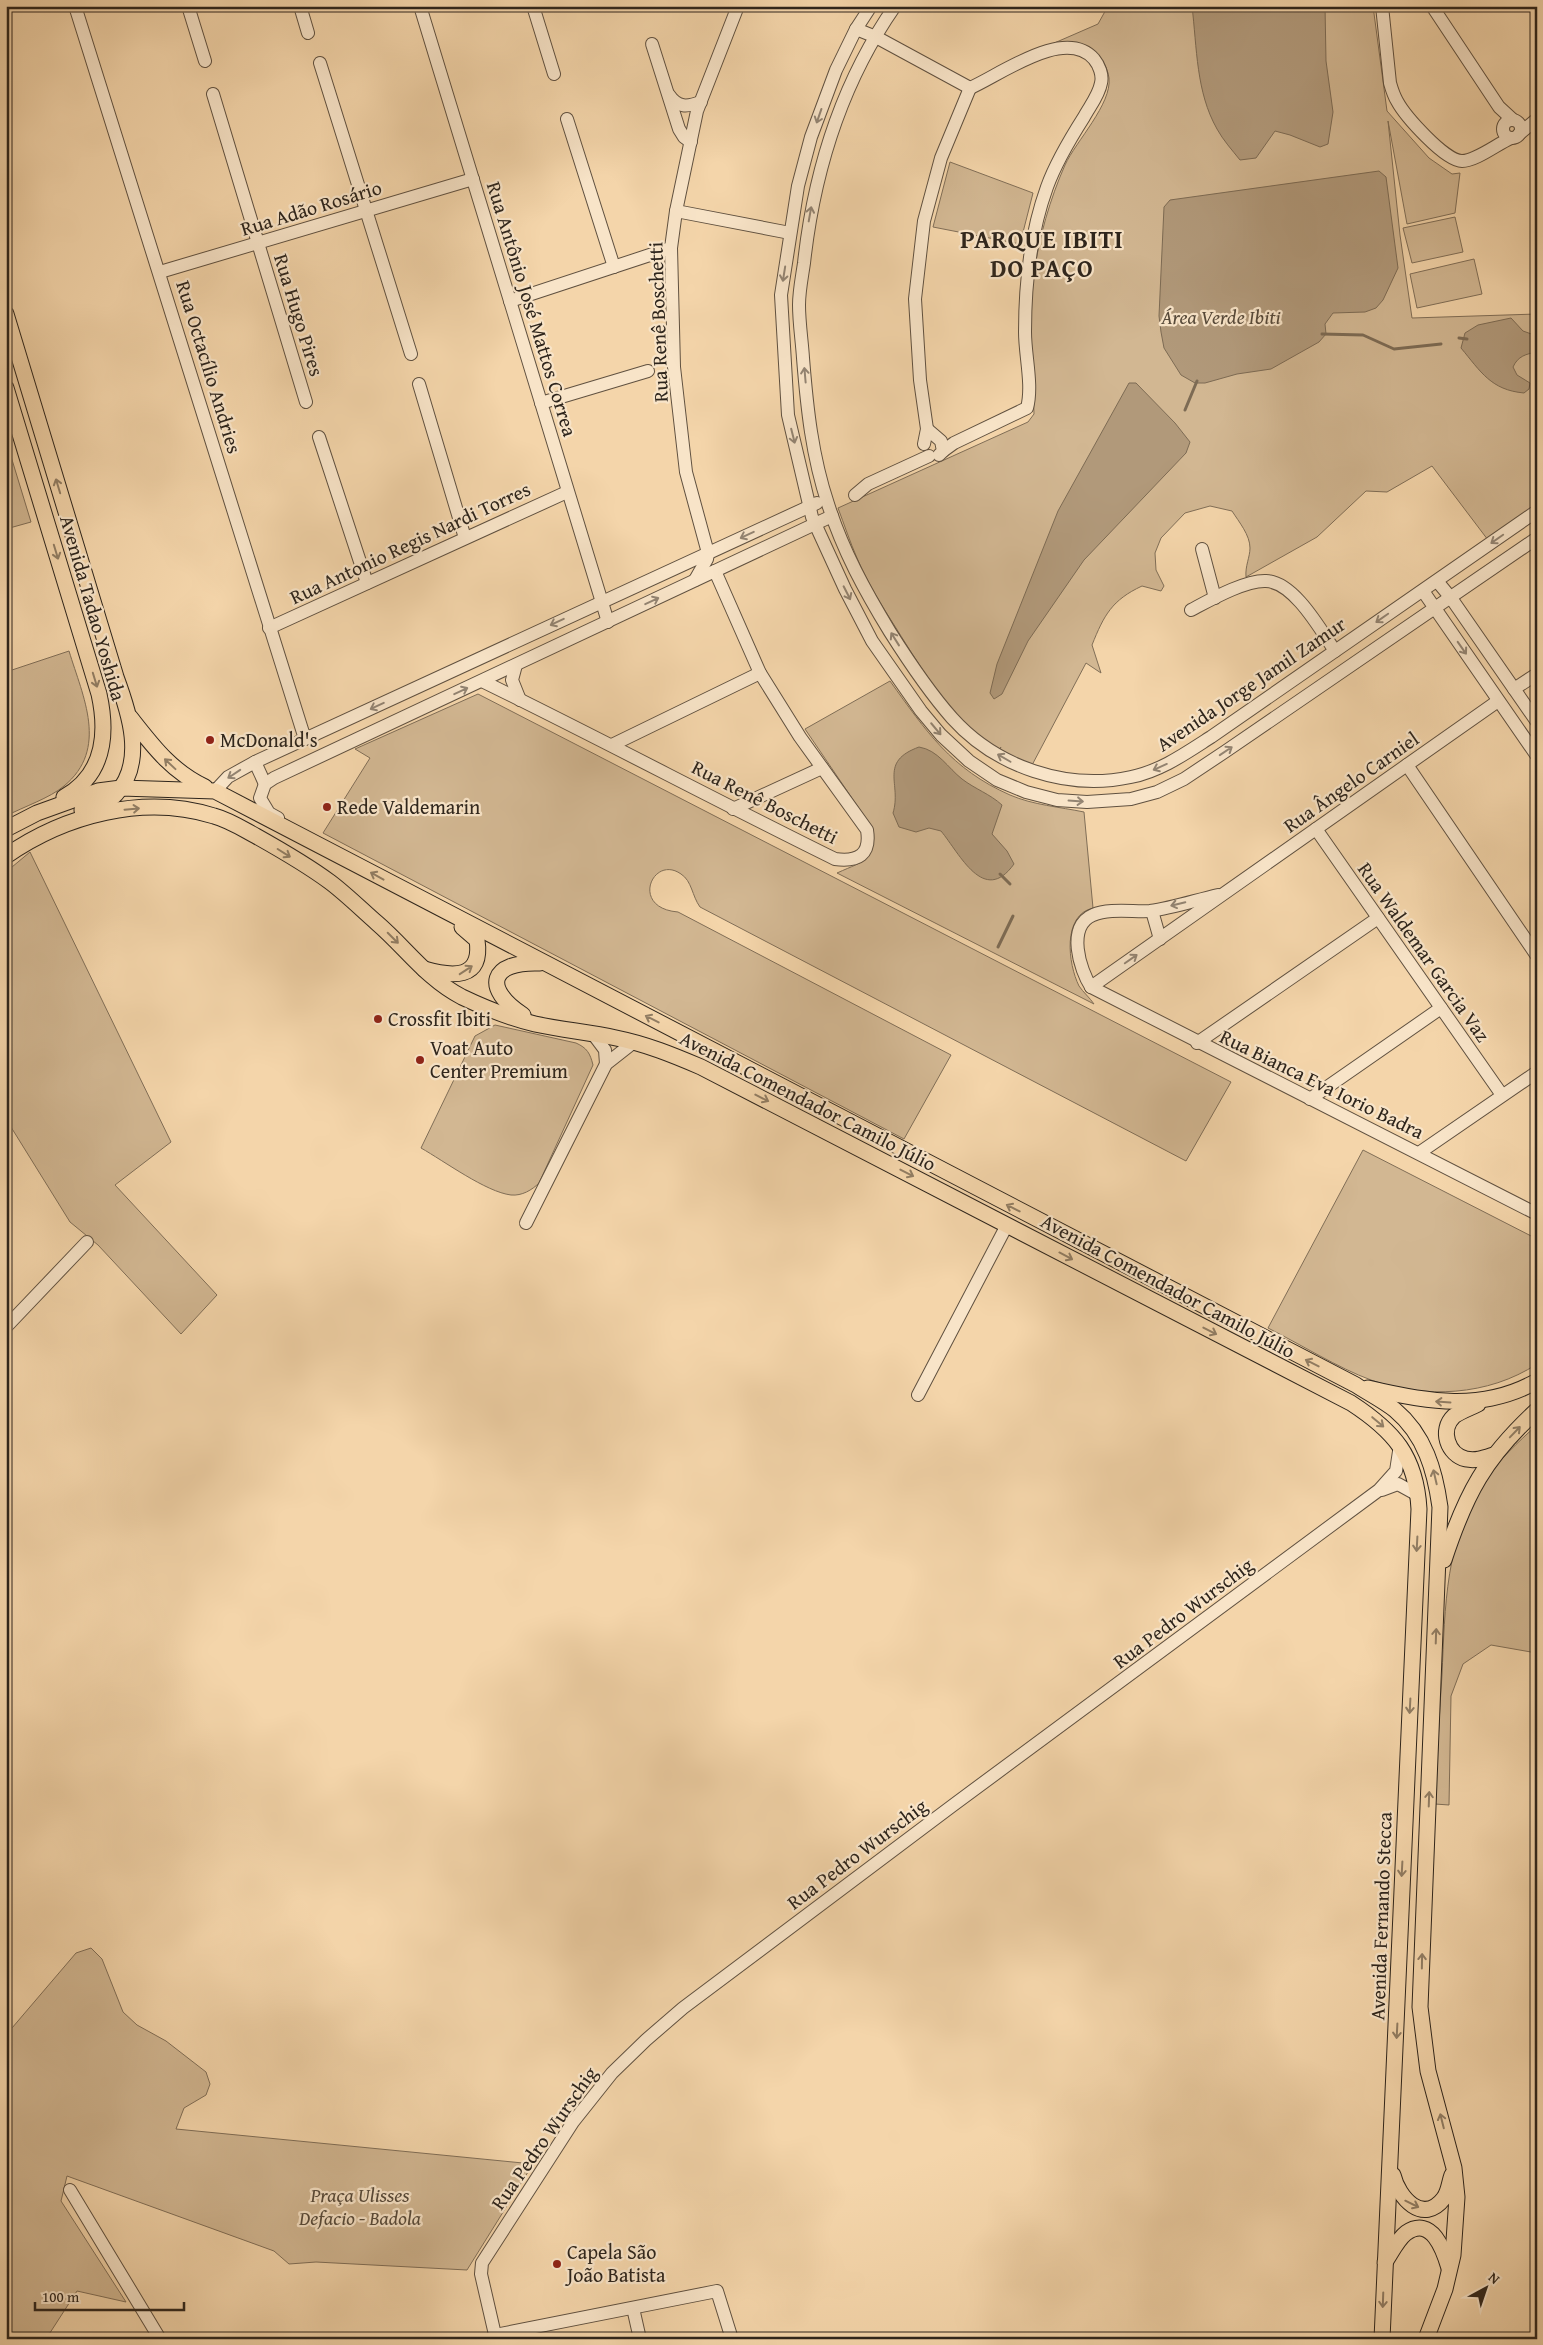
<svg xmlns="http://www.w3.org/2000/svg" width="1543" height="2345" viewBox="0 0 1543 2345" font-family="'Gentium Book Plus',serif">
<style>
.green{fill:#d2b792;stroke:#806e57}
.water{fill:#b1997a;stroke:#7d6b54}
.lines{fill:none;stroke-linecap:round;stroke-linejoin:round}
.stream{stroke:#7d6b54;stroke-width:3}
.minor-casing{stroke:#605140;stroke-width:14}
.major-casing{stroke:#2e251c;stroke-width:17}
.minor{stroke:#f8e4c8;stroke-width:12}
.major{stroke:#f4d5aa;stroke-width:15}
.oneway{stroke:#938472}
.oneway2{stroke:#917d63}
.poi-dot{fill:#8f2418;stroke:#f8e4c8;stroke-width:2}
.labels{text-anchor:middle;stroke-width:4.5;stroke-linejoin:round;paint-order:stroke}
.street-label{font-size:20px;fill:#2e251c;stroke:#f8e4c8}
.park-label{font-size:20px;font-style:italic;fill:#574a3a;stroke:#f8e4c8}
.poi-label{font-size:20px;fill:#2e251c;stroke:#f8e4c8;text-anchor:start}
.district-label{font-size:25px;font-weight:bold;letter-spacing:1px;fill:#2e251c;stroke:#f8e4c8}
</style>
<rect width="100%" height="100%" fill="#f4d5aa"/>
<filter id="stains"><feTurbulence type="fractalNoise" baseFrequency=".004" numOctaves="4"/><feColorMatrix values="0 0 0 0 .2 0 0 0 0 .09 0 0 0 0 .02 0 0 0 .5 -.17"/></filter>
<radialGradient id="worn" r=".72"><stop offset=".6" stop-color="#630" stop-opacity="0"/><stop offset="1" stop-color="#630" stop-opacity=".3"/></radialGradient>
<!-- green -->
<g class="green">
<path d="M1108,6H1373L1387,111L1429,158L1452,174L1460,173L1455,213L1407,224L1388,121L1400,235L1412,318L1537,314V507L1488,540L1432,466L1387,492L1366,491L1317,537L1246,577C1245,566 1250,557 1250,548C1250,535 1239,522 1232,511L1210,506L1185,513L1161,538L1155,553L1156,570L1164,586L1161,591L1142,586C1112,600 1104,615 1092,645L1101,673L1086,663L1031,767L999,751L1001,747L997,751C953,720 924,673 896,628C882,606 867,582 857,558C850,542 844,524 838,508L1028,422L1034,414C1033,370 1027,317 1034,274C1039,237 1050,199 1065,165C1076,141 1112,104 1109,78C1105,50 1077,38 1052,44L1098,24Z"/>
<path d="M950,162L1033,193L1020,244L933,227Z"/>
<path d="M1455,217L1463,252L1412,263L1403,228Z"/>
<path d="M1474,259L1482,294L1417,308L1410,274Z"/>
<path d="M6,440L31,522L6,529Z"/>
<path d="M69,651C83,697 109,749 64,786C50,798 23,807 6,816V672Z"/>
<path d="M890,681C926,731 951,769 1010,795C1033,805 1060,807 1084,812L1093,908C1062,915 1068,964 1079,986C1083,992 1090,998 1094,1004L837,873C868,859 869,864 873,829L805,729Z"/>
<path d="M478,694L1231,1082L1186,1161L700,907C692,896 692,881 681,874C653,854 629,908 678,912L951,1055L904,1139L323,833L370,758L355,749Z"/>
<path d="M30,852L171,1142L115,1185L217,1295L181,1334L98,1245L70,1222L6,1119V872Z"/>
<path d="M495,1025L576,1043C587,1048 590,1053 593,1065L539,1183C532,1190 522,1196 511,1195C486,1192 444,1161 421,1148L475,1036Z"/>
<path d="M1363,1150L1537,1239V1364C1488,1396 1425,1399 1371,1380C1338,1368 1300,1344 1268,1328Z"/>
<path d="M1537,1425V1660L1531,1652L1491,1645L1463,1664L1451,1696L1449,1805L1435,1804C1437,1761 1439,1718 1442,1675C1445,1608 1445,1537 1485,1480C1499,1460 1518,1442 1537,1425Z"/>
<path d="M91,1948L102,1959L123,2012L137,2025L166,2041L206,2072L210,2084L206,2095L184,2108L176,2129L533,2164L467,2270L316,2262L289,2264L274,2251L67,2176L61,2201L126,2302L77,2291L46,2339H6V2035L76,1953Z"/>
</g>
<!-- water -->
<g class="water">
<path d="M1192,6H1325L1326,61L1333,112L1328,144L1320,147L1290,135L1275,131L1256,158L1240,160C1232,150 1223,140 1217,129C1196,92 1197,48 1192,6Z"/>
<path d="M1379,171L1386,177L1398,268L1383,300L1376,308L1365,312L1333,313L1325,324L1326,334L1319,342L1271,369L1237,374L1205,383H1195L1181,375L1164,348L1161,332L1159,316L1164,207L1170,200Z"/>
<path d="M1511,318L1523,331L1537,336V352C1526,354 1518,356 1513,367L1517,375L1530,383L1529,389L1524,393C1491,390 1481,372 1461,348L1465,333L1478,325Z"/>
<path d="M1129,383H1136L1175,423L1190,442L1186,453L1084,560L1028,641L1002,694L994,699L990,693L997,664L1058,511Z"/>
<path d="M919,747C938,750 948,768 962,779C975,789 990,794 1002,805L992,834L1007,851L1014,864C984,906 960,854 941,831L929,828L916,832L899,827L893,813C902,784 878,762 919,747Z"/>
</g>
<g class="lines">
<!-- stream -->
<g class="stream">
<path d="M1322,334L1363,335L1394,349L1441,344"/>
<path d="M1459,338L1467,339"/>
<path d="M1185,410L1197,381"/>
<path d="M1000,874L1010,884"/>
<path d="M998,947L1013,916"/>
</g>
<defs>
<g id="minor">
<path d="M75,6L305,739"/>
<path d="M188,6L205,61"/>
<path d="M300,6L308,33"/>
<path d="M420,6L608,622"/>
<path d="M533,6L554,74"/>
<path d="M871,6L856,29L836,70L811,137L798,186L781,295L788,415L812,517L845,589L872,641L921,711L941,735L969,761L997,780L1026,792L1057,800L1087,802L1131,799L1157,792L1184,779L1226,751L1537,538"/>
<path d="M895,6C842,82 814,172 804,263C802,277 799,291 799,305C799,323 802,341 803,358C807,408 812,456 828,504C843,551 865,591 890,632C909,662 929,692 952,718C996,767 1067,791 1131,777C1161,771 1186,753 1211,737L1537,511"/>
<path d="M1382,6L1390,83C1392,90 1394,96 1397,101C1405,116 1445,161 1462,161C1476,161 1497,144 1511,138"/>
<path d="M1432,6L1499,107L1512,119"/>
<path d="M856,29L876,37L970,88C1000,75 1065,26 1094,59C1099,65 1103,75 1101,83C1099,95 1090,106 1084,117C1070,139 1056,162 1047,187C1030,234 1025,282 1025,332C1025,356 1033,385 1027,408L954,443L943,451"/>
<path d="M652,44L679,129L684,137L691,142"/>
<path d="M320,63L411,354"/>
<path d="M213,94L306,402"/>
<path d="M669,95C678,108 687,107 701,102"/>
<path d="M567,119L614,267"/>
<circle cx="1512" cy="129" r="9"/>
<path d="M1519,134L1537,119"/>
<path d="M676,211L790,233"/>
<path d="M160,272L473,179"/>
<path d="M510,301L671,248"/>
<path d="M419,384L465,538"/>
<path d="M541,403L648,371"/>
<path d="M927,429L941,441L943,451L939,455"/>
<path d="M319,437L367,583"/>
<path d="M924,444L927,429L920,380L915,299L924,221L941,158L970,88"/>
<path d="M855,495L868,484L929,456"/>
<path d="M1202,549L1215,598"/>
<path d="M695,580L707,559L708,553L686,472L674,367L671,248L676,211L697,111L738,6"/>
<path d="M1437,581L1451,598L1537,722"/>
<path d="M1423,591L1537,756"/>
<path d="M1191,610C1210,600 1245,580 1266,581C1294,582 1320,629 1335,651"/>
<path d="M269,628L567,492"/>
<path d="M516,665L512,680L520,700"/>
<path d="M482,681C601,739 717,801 835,859C858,862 871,855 867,830L800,737L760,673L715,571"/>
<path d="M1514,689L1537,674"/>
<path d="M612,745L760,673"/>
<path d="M255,762L265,784"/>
<path d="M1407,765L1537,956"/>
<path d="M215,791L228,777L255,762L817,503"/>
<path d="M733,809L822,768"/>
<path d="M278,818L269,813L260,798L265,784L274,778L832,516"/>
<path d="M1316,829L1502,1095"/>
<path d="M1152,911L1160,939"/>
<path d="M1091,987L1537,1214"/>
<path d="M1091,987L1498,701"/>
<path d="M1091,987C1080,970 1066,926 1093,915C1109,908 1133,912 1150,911C1173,908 1196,900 1218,895"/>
<path d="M593,1034L605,1050L606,1064"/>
<path d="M1197,1043L1378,918"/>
<path d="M1310,1099L1441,1008"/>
<path d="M1419,1153L1537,1072"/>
<path d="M526,1223L606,1064L634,1042"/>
<path d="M6,1327L87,1242"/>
<path d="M918,1395L1007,1225"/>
<path d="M1382,1490L1398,1484L1418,1495"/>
<path d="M70,2190L160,2339"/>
<path d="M633,2308L640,2339"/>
<path d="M495,2335L717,2291L732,2339"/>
<path d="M496,2339L481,2274L482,2263L573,2122L612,2073L646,2040L683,2008L952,1806L1379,1490L1396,1471L1400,1445"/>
</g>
<g id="major">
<path d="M6,314L116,677C129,712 146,762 116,794C108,803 92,806 82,810"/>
<path d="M6,388L99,694C108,735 104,775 64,797"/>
<path d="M130,717C152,745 171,771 205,787"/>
<path d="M6,829L37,813L98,791L121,788L215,791L1356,1385C1368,1393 1384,1401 1395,1410C1425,1435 1435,1471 1440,1507L1420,2007L1428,2071L1454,2168L1457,2197L1453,2255L1445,2289L1426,2339"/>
<path d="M6,856C65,815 143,794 214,816C229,820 243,829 256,836C281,850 307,865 330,882C346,894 361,909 377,923C406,948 427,979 462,997C485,1008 510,1018 535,1024C562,1030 589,1032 616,1038C646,1044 673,1055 701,1067L1351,1403C1394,1431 1416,1456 1419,1509L1382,2339"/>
<path d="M424,969C452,977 483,980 477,940L462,927"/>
<path d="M523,1015C482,988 490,961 540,963"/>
<path d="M1368,1388C1426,1402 1483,1412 1537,1381"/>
<path d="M1478,1404C1470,1408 1461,1411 1454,1416C1439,1430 1448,1455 1466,1459C1476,1461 1484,1458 1493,1455"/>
<path d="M1444,1560C1466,1493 1485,1458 1537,1410"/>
<path d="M1393,2175C1398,2197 1423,2226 1444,2198C1449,2191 1449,2183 1452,2175"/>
<path d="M1385,2262C1391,2253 1398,2239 1406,2233C1432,2215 1444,2251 1449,2268"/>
</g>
</defs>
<!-- minor casing -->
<use href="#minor" class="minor-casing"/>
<!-- major casing -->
<use href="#major" class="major-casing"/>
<!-- minor -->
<use href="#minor" class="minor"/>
<!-- major -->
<use href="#major" class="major"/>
</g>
<!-- one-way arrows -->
<defs><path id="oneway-shaft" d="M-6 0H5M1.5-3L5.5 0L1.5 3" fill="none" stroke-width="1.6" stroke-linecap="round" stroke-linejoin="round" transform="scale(1.25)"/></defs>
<g class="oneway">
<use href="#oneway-shaft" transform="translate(819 116) rotate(109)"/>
<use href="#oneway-shaft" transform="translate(810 214) rotate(-80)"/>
<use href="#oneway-shaft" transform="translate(784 274) rotate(99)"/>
<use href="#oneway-shaft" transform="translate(805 375) rotate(-95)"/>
<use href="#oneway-shaft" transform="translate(793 436) rotate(76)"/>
<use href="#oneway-shaft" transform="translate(747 535) rotate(155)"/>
<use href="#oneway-shaft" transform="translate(1497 539) rotate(145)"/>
<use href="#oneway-shaft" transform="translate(847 593) rotate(63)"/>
<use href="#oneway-shaft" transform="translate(652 601) rotate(-25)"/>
<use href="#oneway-shaft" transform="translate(1382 618) rotate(145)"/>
<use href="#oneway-shaft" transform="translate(557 622) rotate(155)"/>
<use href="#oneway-shaft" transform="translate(895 639) rotate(-122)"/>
<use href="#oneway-shaft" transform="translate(1462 648) rotate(55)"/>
<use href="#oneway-shaft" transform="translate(461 691) rotate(-25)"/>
<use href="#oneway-shaft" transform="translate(377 706) rotate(155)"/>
<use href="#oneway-shaft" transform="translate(936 729) rotate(50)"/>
<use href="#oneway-shaft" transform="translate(1226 751) rotate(-34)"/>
<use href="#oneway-shaft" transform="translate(1004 758) rotate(-150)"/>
<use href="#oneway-shaft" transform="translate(1160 767) rotate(156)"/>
<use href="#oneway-shaft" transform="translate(234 774) rotate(146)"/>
<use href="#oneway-shaft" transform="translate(1076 801) rotate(4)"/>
<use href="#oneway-shaft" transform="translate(1178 904) rotate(167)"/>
<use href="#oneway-shaft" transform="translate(1131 959) rotate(-35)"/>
</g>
<g class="oneway2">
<use href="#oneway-shaft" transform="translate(58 486) rotate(-107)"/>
<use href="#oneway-shaft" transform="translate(56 552) rotate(73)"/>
<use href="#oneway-shaft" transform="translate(95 680) rotate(73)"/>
<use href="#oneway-shaft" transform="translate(170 764) rotate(-137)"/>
<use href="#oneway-shaft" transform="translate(132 809) rotate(-5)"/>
<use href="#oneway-shaft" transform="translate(284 853) rotate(32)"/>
<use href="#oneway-shaft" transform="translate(377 876) rotate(-151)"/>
<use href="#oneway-shaft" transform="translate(393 938) rotate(45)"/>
<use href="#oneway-shaft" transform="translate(466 970) rotate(-33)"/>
<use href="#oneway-shaft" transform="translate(652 1019) rotate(-153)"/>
<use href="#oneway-shaft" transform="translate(762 1098) rotate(27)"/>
<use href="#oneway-shaft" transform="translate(907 1173) rotate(27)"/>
<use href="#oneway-shaft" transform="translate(1013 1208) rotate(-153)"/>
<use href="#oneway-shaft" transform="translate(1066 1256) rotate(28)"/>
<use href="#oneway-shaft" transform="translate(1210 1331) rotate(27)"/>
<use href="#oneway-shaft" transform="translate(1312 1363) rotate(-153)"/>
<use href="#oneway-shaft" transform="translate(1443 1402) rotate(-176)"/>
<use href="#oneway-shaft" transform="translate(1378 1422) rotate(40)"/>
<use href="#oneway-shaft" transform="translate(1515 1432) rotate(-46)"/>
<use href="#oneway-shaft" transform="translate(1435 1477) rotate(-103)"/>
<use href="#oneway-shaft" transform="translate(1417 1544) rotate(93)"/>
<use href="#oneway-shaft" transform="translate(1436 1636) rotate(-88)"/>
<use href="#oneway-shaft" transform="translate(1410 1706) rotate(93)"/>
<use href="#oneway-shaft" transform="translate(1429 1799) rotate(-88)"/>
<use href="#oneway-shaft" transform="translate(1402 1869) rotate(93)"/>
<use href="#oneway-shaft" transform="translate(1422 1961) rotate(-89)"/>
<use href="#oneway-shaft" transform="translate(1397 2031) rotate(93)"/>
<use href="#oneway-shaft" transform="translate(1442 2121) rotate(-104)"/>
<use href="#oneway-shaft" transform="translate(1412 2204) rotate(26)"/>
<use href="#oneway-shaft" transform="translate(1383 2300) rotate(92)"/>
</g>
<!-- markers -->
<g class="poi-dot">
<circle cx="210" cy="740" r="5"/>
<circle cx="327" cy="807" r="5"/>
<circle cx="378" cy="1019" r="5"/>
<circle cx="420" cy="1060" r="5"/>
<circle cx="557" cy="2264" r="5"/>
</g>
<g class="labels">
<!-- street labels -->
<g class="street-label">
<text transform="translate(311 208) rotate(-17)" y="7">Rua Adão Rosário</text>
<text transform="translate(532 309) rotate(73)" y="7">Rua Antônio José Mattos Correa</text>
<text transform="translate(299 315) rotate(73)" y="7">Rua Hugo Pires</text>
<text transform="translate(658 322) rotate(-92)" y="7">Rua Renê Boschetti</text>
<text transform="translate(209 367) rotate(73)" y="7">Rua Octacílio Andries</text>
<text transform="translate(410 543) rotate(-25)" y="7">Rua Antonio Regis Nardi Torres</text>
<text transform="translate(93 608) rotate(74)" y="7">Avenida Tadao Yoshida</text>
<text transform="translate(1251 684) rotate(-34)" y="7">Avenida Jorge Jamil Zamur</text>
<text transform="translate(1351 782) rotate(-35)" y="7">Rua Ângelo Carniel</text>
<text transform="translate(765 802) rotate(27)" y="7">Rua Renê Boschetti</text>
<text transform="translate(1424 952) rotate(55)" y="7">Rua Waldemar Garcia Vaz</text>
<text transform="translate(1322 1084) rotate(26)" y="7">Rua Bianca Eva Iorio Badra</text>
<text transform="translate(808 1101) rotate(27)" y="7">Avenida Comendador Camilo Júlio</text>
<text transform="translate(1168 1286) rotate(28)" y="7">Avenida Comendador Camilo Júlio</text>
<text transform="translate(1183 1613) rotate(-37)" y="7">Rua Pedro Wurschig</text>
<text transform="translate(857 1854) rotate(-37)" y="7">Rua Pedro Wurschig</text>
<text transform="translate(1381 1916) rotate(-88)" y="7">Avenida Fernando Stecca</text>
<text transform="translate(544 2138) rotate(-55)" y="7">Rua Pedro Wurschig</text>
</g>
<!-- park labels -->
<g class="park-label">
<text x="1221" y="324">Área Verde Ibiti</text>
<text x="360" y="2202">Praça Ulisses<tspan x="360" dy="23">Defacio - Badola</tspan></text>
</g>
<!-- poi labels -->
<g class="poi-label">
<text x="220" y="747">McDonald's</text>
<text x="337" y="814">Rede Valdemarin</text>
<text x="388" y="1026">Crossfit Ibiti</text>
<text x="430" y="1055">Voat Auto<tspan x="430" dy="23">Center Premium</tspan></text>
<text x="567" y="2259">Capela São<tspan x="567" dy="23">João Batista</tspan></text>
</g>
<!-- district labels -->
<g class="district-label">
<text x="1042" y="248">PARQUE IBITI<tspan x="1042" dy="29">DO PAÇO</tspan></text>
</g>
</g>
<!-- margin -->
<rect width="1543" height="2345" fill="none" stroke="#f4d5aa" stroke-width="25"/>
<rect x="8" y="8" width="1528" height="2330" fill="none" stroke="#2e251c" stroke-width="2.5"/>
<rect x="12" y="12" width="1518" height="2320" fill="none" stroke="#2e251c"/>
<!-- north arrow -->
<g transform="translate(1486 2288) rotate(40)" stroke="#f8e4c8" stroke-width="4" paint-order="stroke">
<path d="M0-4L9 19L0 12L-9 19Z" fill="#2e251c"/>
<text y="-8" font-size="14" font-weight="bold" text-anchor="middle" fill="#2e251c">N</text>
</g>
<!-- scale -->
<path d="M35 2302v8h149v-8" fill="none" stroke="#2e251c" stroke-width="2.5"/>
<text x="42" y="2302" font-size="15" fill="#2e251c" stroke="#f8e4c8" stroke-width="4" paint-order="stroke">100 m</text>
<rect width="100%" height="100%" filter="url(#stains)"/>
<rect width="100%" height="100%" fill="url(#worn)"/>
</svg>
